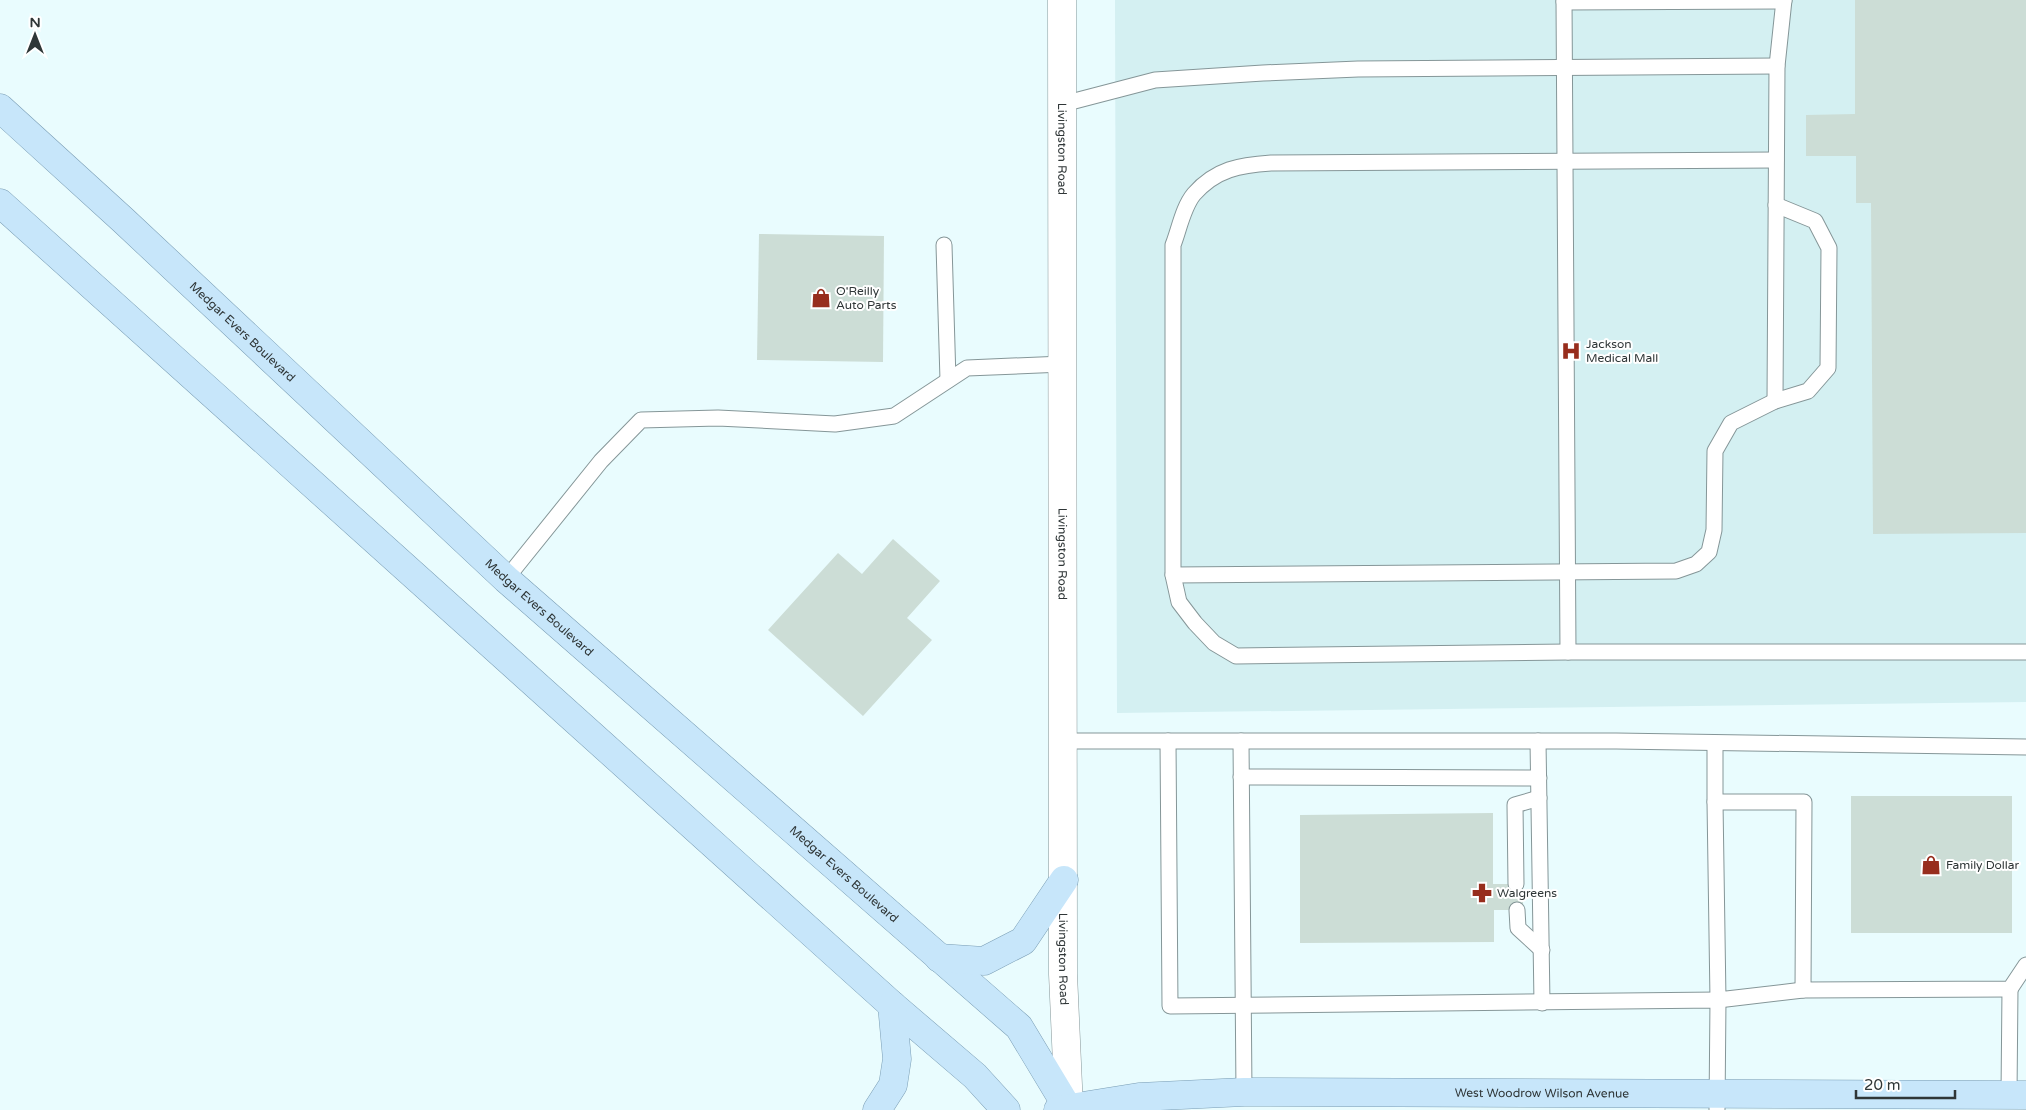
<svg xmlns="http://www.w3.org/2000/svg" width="2026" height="1110" viewBox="0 0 2026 1110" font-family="'Varela Round',sans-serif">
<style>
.built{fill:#d4f0f2}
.building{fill:#ccddd6}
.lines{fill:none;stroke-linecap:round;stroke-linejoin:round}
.service-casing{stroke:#859698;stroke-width:17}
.tertiary-casing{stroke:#859698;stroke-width:29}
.primary-casing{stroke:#7a9db4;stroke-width:29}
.service{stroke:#fff;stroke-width:15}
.tertiary{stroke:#fff;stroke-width:28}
.primary{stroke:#c7e6fa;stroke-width:28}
.labels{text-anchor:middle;stroke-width:4;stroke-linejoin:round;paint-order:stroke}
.street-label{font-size:12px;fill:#2f3637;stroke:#fff}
.poi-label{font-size:12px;fill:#2f3637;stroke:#fff;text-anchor:start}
</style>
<rect width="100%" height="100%" fill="#e9fcfe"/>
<!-- built -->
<path class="built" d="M1115,0H2026V702L1117,713Z"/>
<!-- building -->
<g class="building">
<path d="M1855,0H2026V533L1873,534L1871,203H1856V156H1806V115L1855,114Z"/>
<path d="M759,234L884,236L883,362L757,360Z"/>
<path d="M893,539L940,581L907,618L932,640L863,716L768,630L838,553L862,574Z"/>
<rect x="1851" y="796" width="161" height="137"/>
<path d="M1493,813V884H1523V910H1494V942L1300,943V815Z"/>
</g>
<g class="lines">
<defs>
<g id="service">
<path d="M1564,0L1568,652"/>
<path d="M1564,2L1784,1"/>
<path d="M1063,104L1155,80L1263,73L1358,69L1777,66"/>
<path d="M1776,160L1271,163C1240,165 1216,169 1194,194C1183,207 1179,230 1173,245V575L1179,602L1195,623L1214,643L1236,656L1568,652H2026"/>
<path d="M944,245L948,380"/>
<path d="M1775,401L1777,66L1784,0"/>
<path d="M1173,575L1676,571L1696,564L1709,552L1714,530L1715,451L1731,423L1775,401L1808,391L1828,368L1829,248L1815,221L1776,205"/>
<path d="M506,579L601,461L641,420L718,418L835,424L894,416L967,368L1063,364"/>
<path d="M1065,741H1616L2026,747"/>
<path d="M1168,741L1170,1006L1718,1000L1717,1110"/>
<path d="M1241,741L1244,1092"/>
<path d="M1538,741L1542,1003"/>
<path d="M1715,743V802H1804L1803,990L2010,989L2026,965"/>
<path d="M1241,777L1539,778"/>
<path d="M1715,802L1718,1000L1803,990"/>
<path d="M1516,884L1515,805L1539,798"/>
<path d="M1517,910L1518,928L1542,950"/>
<path d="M2009,1095L2010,989"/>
</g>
<g id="tertiary">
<path id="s1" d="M1062,0L1063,974L1069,1108"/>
</g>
<g id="primary">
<path id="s2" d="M0,108L123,220L506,579L1019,1027L1069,1110"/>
<path d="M0,203L892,1005L975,1076L1006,1110"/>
<path d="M939,958L984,961L1023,941L1064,880"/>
<path d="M877,1110L893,1085L897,1059L892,1005"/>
<path id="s3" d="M1058,1110L1139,1097L1244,1092L2026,1095"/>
</g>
</defs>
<!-- service casing -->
<use href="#service" class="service-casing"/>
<!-- tertiary casing -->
<use href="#tertiary" class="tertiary-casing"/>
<!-- primary casing -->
<use href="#primary" class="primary-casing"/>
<!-- service -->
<use href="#service" class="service"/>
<!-- tertiary -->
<use href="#tertiary" class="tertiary"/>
<!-- primary -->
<use href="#primary" class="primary"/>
</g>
<!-- icons -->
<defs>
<symbol id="shop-bare" viewBox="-9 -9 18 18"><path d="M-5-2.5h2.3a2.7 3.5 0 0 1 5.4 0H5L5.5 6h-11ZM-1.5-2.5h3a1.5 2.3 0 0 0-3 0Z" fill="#972d1d" stroke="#fff" stroke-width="2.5" paint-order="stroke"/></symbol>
<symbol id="hospital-bare" viewBox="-9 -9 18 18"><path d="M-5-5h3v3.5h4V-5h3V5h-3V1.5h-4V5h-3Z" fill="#972d1d" stroke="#fff" stroke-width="2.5" paint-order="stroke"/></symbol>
<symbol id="pharmacy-bare" viewBox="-9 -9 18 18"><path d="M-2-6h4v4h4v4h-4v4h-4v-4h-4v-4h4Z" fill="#972d1d" stroke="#fff" stroke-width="2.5" paint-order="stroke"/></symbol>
</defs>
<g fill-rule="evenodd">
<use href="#shop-bare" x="807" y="284" width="28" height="28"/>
<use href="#hospital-bare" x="1557" y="337" width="28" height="28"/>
<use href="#shop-bare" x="1917" y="851" width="28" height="28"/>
<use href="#pharmacy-bare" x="1468" y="879" width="28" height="28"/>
</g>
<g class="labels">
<!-- street labels -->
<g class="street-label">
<text dy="4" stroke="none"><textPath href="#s1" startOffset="149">Livingston Road</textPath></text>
<text dy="4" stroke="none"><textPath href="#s2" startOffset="330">Medgar Evers Boulevard</textPath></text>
<text dy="4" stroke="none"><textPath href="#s1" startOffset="554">Livingston Road</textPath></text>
<text dy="4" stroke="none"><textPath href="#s2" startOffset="735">Medgar Evers Boulevard</textPath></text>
<text dy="4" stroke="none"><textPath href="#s2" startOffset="1140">Medgar Evers Boulevard</textPath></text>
<text dy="4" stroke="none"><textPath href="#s1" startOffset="959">Livingston Road</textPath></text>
<text dy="4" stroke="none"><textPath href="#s3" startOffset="485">West Woodrow Wilson Avenue</textPath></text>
</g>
<!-- poi labels -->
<g class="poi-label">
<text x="836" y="295">O'Reilly<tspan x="836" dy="14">Auto Parts</tspan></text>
<text x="1586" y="348">Jackson<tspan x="1586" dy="14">Medical Mall</tspan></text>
<text x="1946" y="869">Family Dollar</text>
<text x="1497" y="897">Walgreens</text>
</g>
</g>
<!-- north arrow -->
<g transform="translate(35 35)" stroke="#ffffff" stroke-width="4" paint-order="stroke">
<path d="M0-4L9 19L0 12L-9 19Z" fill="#2f3637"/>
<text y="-8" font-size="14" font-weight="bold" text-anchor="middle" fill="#2f3637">N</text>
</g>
<!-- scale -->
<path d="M1856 1090v8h99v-8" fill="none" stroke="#2f3637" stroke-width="2.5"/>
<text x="1864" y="1090" font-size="15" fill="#2f3637" stroke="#ffffff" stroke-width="4" paint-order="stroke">20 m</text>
</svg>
